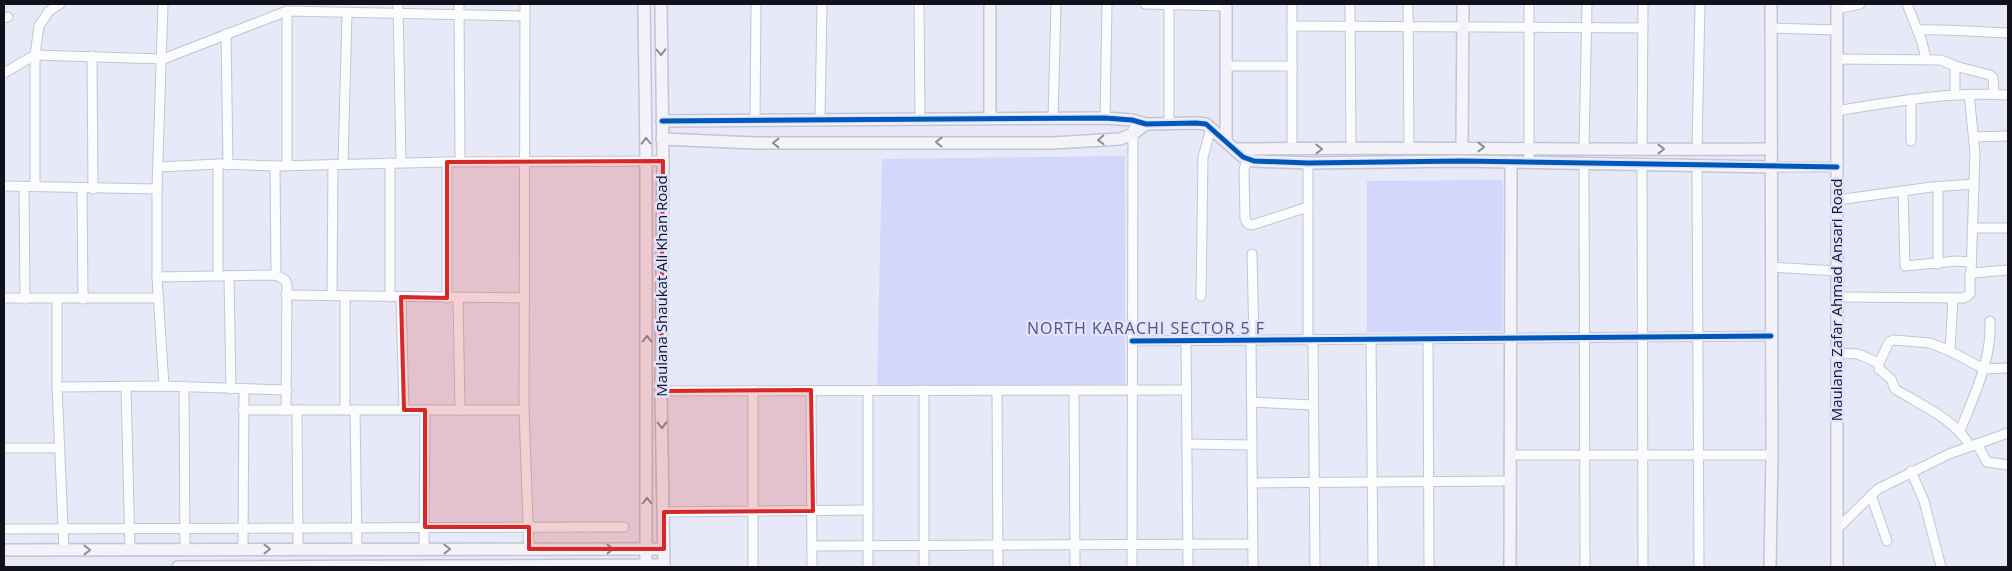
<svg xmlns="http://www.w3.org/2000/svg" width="2012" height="571" viewBox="0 0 2012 571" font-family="'Open Sans',sans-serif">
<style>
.green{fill:#d3d7fb}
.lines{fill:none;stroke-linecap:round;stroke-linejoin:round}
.street-casing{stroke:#c3c5d0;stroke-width:11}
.secondary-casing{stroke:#c3c5d0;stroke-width:14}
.street{stroke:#fbfcfe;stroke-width:9}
.secondary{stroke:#f3f3f9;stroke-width:11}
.cycleway-casing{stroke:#e0e3ff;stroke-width:8}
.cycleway{stroke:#0057b8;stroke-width:5}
.oneway{stroke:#8d8d95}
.marked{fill:#d62828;fill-opacity:0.2;stroke:#d62828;stroke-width:4;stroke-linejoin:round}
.labels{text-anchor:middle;stroke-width:5;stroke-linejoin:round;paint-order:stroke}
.street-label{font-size:15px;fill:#10111a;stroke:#e0e3ff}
.neighbourhood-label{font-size:16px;letter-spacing:1px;fill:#54566d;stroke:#e0e3ff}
</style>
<rect width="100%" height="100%" fill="#e7e9f8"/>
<!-- green -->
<g class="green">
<path d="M1125,156V384L877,386L882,159Z"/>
<path d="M1503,180L1502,331L1367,332V181Z"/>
</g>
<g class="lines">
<defs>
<g id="street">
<path d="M163,4L157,189V277L164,386"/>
<path d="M398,4L401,163"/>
<path d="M459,4L460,161"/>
<path d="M525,4L524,410L529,549"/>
<path d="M919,4L920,119"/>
<path d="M1145,4L1226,6"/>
<path d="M1169,4V123"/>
<path d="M1292,4V148"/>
<path d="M1350,4L1351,149"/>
<path d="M1408,4L1409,148"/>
<path d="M1529,4V163"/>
<path d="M1907,4L1922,42L1926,59"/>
<path d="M1837,9L1860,4"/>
<path d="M287,11V166"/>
<path d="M4,18L8,17"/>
<path d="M1292,26L1643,28"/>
<path d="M1771,28L1837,30"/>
<path d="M1918,30C1948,29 1978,32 2008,33"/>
<path d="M226,34L228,165"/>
<path d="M92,56L93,189"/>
<path d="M1837,59L1941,60L1955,66L1990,75L1993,78L1994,94"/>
<path d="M1226,66H1292"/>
<path d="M1955,66V94"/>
<path d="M4,73L35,55L163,59L287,11L525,16"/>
<path d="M1969,94L1975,153L1971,274"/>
<path d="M1911,99V141"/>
<path d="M1836,111C1893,102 1950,91 2008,95"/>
<path d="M1105,118L1107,4"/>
<path d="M755,119L756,4"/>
<path d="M1053,119L1056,4"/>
<path d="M820,120L822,4"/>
<path d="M1974,137L2008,136"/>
<path d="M1584,149L1587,4"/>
<path d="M1697,149L1700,4"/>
<path d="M1642,150L1643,4"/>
<path d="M1247,159L1244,170L1245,219L1248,224L1252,225L1308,207"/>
<path d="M447,162V298"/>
<path d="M390,163V297"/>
<path d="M1308,163V340"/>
<path d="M218,164V276"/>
<path d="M343,164L347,13"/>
<path d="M1584,164L1585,567"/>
<path d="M1642,164L1643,567"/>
<path d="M1697,165L1699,567"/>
<path d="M275,166L276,275"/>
<path d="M159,167L218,164L275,166L447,162L663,161"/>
<path d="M1771,167H1837"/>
<path d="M4,186L157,189"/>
<path d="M35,186V55L39,26L49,11L60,4"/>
<path d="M24,187L25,299"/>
<path d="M82,189L83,299"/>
<path d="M1903,191L1905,266L1957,261L1970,262"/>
<path d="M1837,200L1932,187L1974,184"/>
<path d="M1972,228H2008"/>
<path d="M1252,254L1254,340"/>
<path d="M1938,264V187"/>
<path d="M1771,267L1837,271"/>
<path d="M229,276L231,389"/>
<path d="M157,277L276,275L285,280L287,284L286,410"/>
<path d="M286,295L524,298"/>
<path d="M332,296L333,164"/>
<path d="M345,296V410"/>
<path d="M1201,296L1203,157L1211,128"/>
<path d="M401,297L404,410"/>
<path d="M1837,297L1964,298L1970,294V275L1973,273L2008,270"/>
<path d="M4,298H159"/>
<path d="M458,298L460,410"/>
<path d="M57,299V387L64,550"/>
<path d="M1371,339L1373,567"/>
<path d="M1428,339L1429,567"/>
<path d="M1251,340L1253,567"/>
<path d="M1313,340L1315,567"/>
<path d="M1132,341L1771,336"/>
<path d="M1186,341L1188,567"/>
<path d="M1950,351L1953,298"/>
<path d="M1837,353L1858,354L1879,363"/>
<path d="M126,386L130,550"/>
<path d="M184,386L185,550"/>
<path d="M57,387L164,386L287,390"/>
<path d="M753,390V567"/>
<path d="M811,390L812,567"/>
<path d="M924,390V567"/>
<path d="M997,390L998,567"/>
<path d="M1074,390L1075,567"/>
<path d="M661,391L1186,390"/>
<path d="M868,391V567"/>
<path d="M1252,402L1313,405"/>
<path d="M243,410H524"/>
<path d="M297,410L298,549"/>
<path d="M355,410L357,549"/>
<path d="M1960,431C1974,395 1992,360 1990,321"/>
<path d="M1187,444L1252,445"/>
<path d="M1977,444L1987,462L2008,465"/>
<path d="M1970,446C1955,419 1921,405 1895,389L1891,379L1879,369V363L1889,342L1894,340L1930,343L1950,351L1984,369L2008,368"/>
<path d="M4,448H60"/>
<path d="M1510,455H1772"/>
<path d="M1911,471L1924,501L1941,567"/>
<path d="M1252,483L1510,481"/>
<path d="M1871,495L1887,541"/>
<path d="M664,512L868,510"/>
<path d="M1838,528L1878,489L1949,454L2008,433"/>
<path d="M4,529L624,527"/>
<path d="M812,546L1252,544"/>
<path d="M243,549L244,389"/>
<path d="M424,549L425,410"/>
<path d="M1132,567L1133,130"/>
</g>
<g id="secondary">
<path d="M644,4L646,161V567"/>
<path d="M661,4L663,161L661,391L664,567"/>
<path d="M990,4V118"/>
<path d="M1837,4V567"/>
<path d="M662,121L1105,118L1132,120L1146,124L1196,123L1206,124L1243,157L1254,161L1308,163L1461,161L1771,167"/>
<path d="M662,139L755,143H1052L1120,139L1133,134L1146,124"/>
<path d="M1226,141V4"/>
<path d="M1462,147L1463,4"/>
<path d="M1235,149C1414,147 1593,150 1771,149"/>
<path d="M4,550L664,549"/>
<path d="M178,567L664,565"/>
<path d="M1510,567L1511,162"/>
<path d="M1770,567L1772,455L1771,4"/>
</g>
</defs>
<!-- street casing -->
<use href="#street" class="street-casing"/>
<!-- secondary casing -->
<use href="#secondary" class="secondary-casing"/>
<!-- street -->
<use href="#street" class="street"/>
<!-- secondary -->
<use href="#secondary" class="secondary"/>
<defs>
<g id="cycleway">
<path d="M662,121L1105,118L1132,120L1146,124L1196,123L1206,124L1243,157L1254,161L1308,163L1461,161L1837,167"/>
<path d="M1132,341L1771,336"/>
</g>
</defs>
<!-- cycleway casing -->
<use href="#cycleway" class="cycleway-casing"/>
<!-- cycleway -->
<use href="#cycleway" class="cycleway"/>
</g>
<!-- one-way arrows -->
<defs><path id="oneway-chevron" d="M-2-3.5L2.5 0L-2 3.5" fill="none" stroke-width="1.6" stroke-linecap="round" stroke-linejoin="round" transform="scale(1.25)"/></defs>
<g class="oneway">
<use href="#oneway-chevron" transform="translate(661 52) rotate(89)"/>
<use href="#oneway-chevron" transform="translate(1101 140) rotate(177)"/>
<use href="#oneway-chevron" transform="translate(646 141) rotate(-91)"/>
<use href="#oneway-chevron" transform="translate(939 142) rotate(-179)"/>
<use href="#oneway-chevron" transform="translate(776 143) rotate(180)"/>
<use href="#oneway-chevron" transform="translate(1481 147)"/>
<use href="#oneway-chevron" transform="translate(1319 149)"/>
<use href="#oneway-chevron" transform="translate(1661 149)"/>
<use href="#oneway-chevron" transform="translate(647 339) rotate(-90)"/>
<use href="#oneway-chevron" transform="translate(662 425) rotate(89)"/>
<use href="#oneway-chevron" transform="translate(647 501) rotate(-90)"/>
<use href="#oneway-chevron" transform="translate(267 549)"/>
<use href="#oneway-chevron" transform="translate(447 549)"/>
<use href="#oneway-chevron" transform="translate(610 549)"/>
<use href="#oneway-chevron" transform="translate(87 550)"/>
</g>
<!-- marked area -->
<path class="marked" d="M663,161L661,391L811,390L813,511L664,512V549H529V527H425V410H404L401,297L447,298V162Z"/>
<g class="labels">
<!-- street labels -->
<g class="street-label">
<text transform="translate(662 286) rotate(-90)" y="5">Maulana Shaukat Ali Khan Road</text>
<text transform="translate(1837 300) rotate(-90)" y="5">Maulana Zafar Ahmad Ansari Road</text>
</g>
<!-- neighbourhood labels -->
<g class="neighbourhood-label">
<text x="1146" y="334">NORTH KARACHI SECTOR 5 F</text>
</g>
</g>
<!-- border -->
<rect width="2012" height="571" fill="none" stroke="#10111a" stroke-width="10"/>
</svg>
